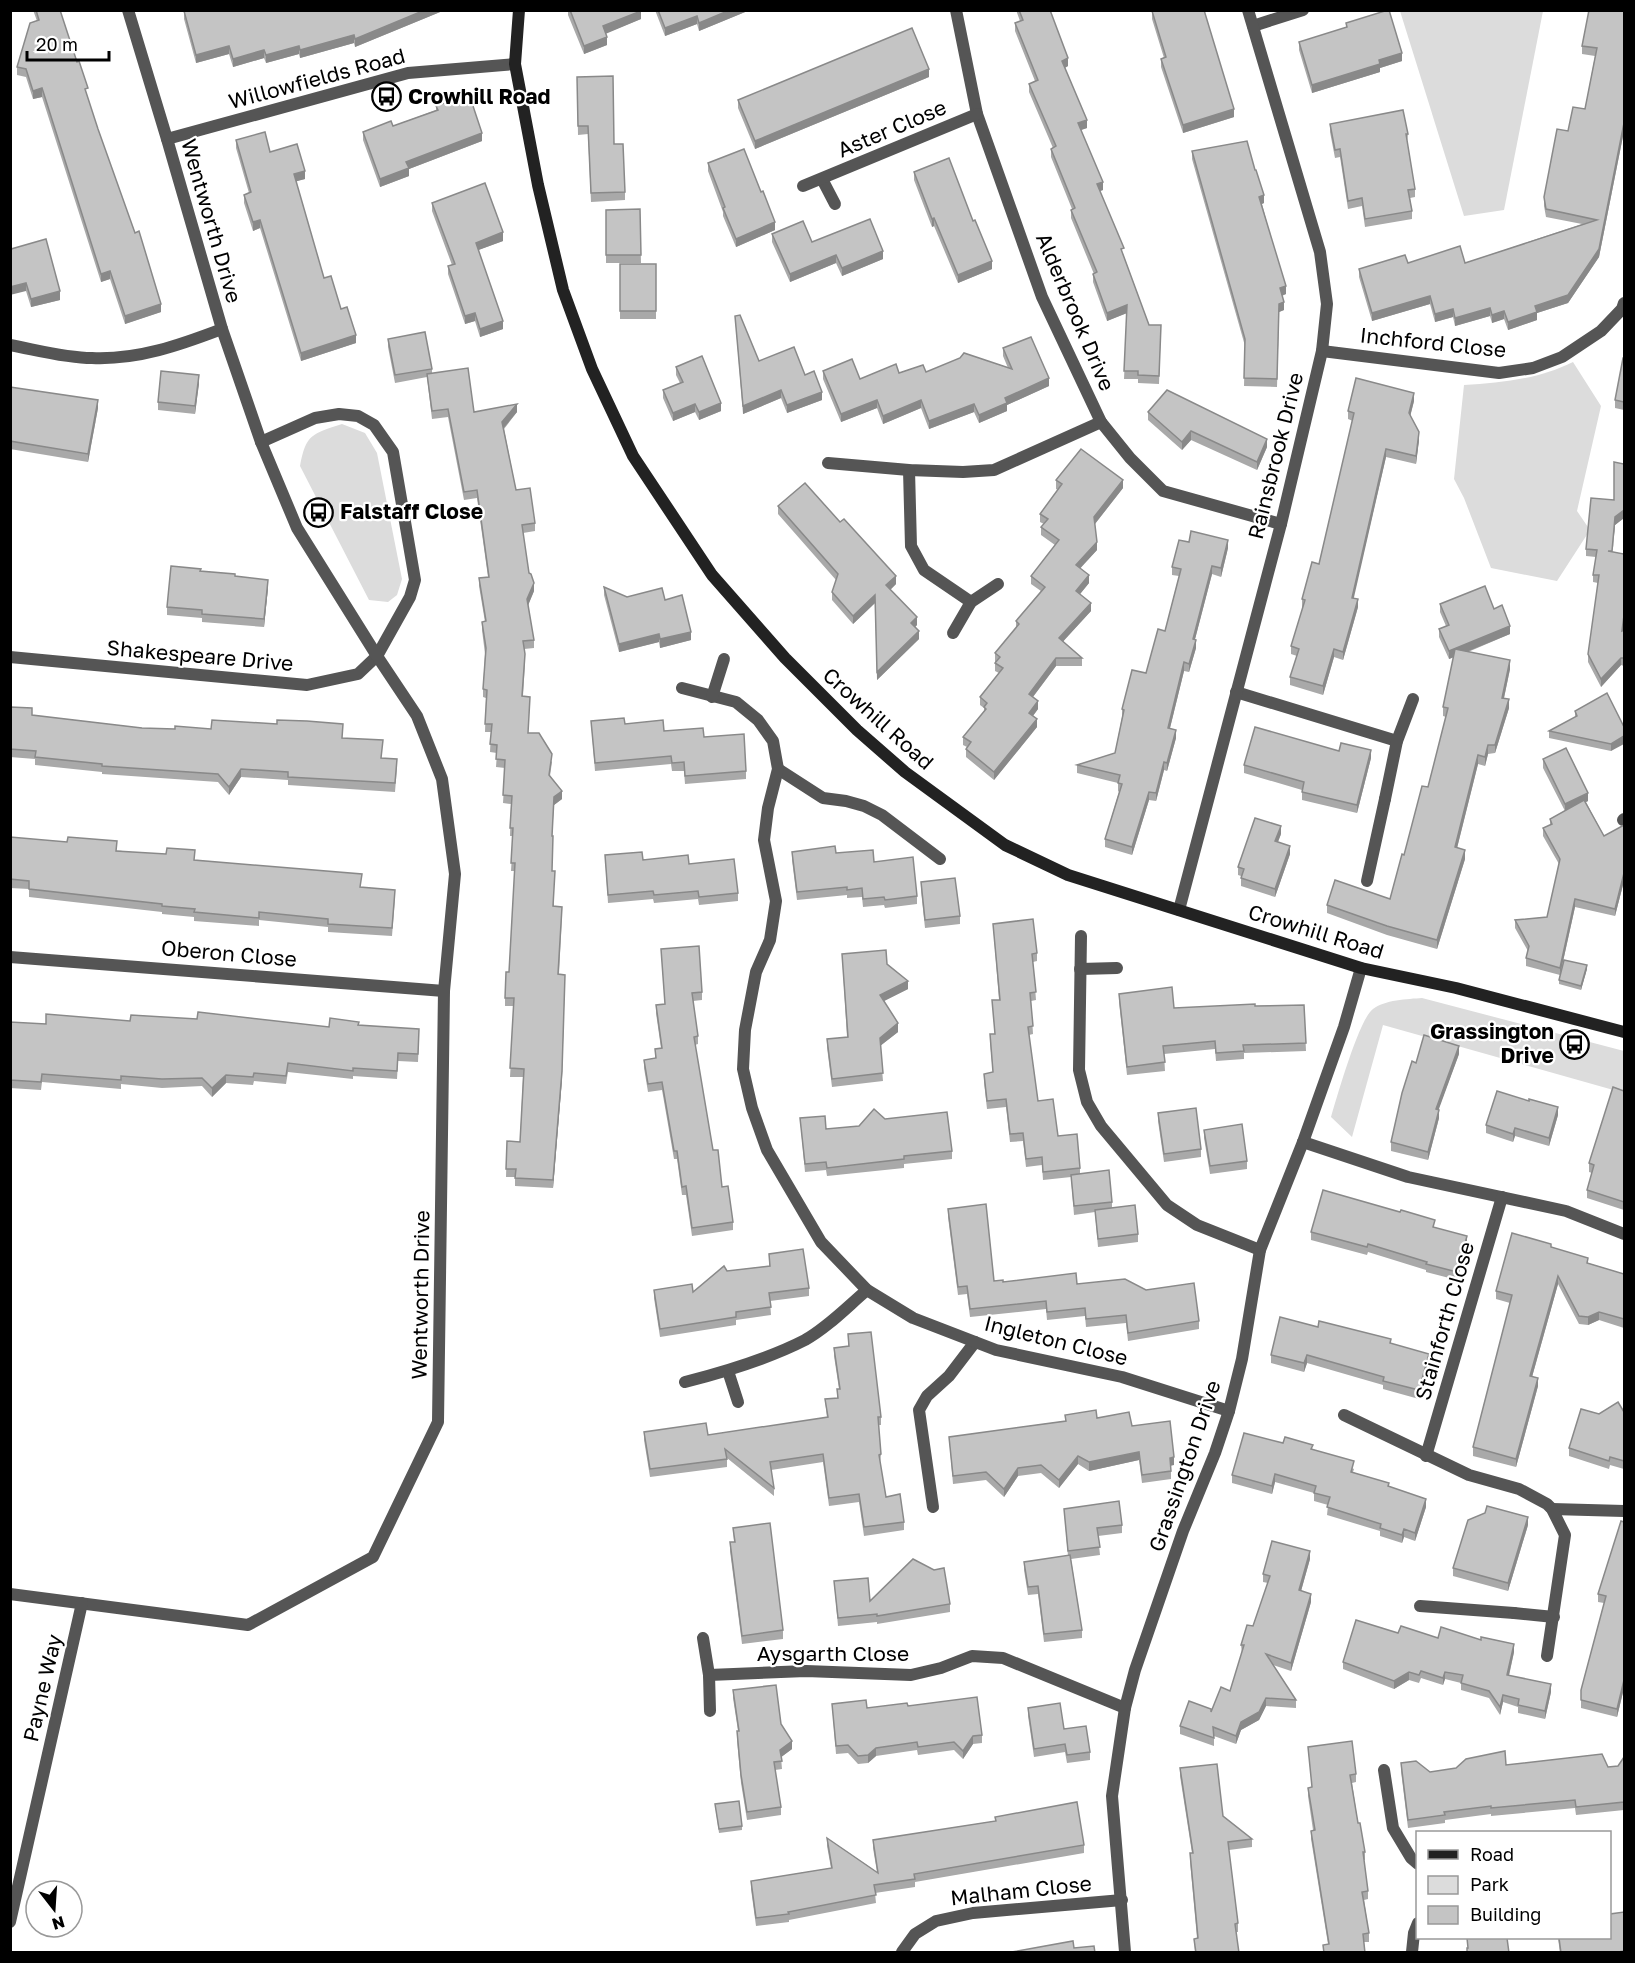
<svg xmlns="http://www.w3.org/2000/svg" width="1635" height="1963" viewBox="0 0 1635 1963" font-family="'Golos Text',sans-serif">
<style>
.green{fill:#dcdcdc}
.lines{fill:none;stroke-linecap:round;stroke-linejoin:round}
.lane{stroke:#555;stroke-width:12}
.street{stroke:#555;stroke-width:12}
.secondary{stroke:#222;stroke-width:12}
.wall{fill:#a9a9a9}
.shaded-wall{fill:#898989}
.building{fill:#c4c4c4;stroke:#898989;stroke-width:1.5}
.labels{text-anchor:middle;stroke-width:4.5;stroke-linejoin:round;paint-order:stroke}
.street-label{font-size:21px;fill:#000;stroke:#fff}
.poi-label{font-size:21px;font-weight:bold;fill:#000;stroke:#fff;text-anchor:start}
</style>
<rect width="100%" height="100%" fill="#fff"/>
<!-- green -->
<g class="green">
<path d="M1400,11H1543L1504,210L1464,216Z"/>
<path d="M1573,362L1601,406L1577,511L1590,530L1557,581L1491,568L1464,498L1454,479L1464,385C1501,383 1539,379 1573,362Z"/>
<path d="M342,424L365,433L377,453L402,579L397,595L388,602L369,600L300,466C306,434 312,434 342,424Z"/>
<path d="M1422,998L1624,1051V1093L1383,1025L1352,1137L1331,1117C1337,1097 1359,1019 1373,1009C1384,1000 1408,999 1422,998Z"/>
</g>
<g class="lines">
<!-- lane -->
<g class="lane">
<path d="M778,769L823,798L846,801L864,806L882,815L940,859"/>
<path d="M1367,881L1385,799"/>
<path d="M933,1507L919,1410L927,1396L949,1376L975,1342"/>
<path d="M1552,1509L1624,1511"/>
<path d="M1420,1606L1514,1613"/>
<path d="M1384,1770L1393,1828L1411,1858L1418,1864"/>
</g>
<!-- street -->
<g class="street">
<path d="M956,10L977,114L1042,297L1101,422L1130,458L1163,491L1281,524"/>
<path d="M1253,26L1303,10"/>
<path d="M167,139L408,73L515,64"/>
<path d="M822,179L835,204"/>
<path d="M803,186L977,114"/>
<path d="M10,345C37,350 66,358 92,358C138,360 180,345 222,329"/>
<path d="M1322,351L1499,373L1533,368L1562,357L1601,331L1622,309L1624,303"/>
<path d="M828,463L909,470L963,472L994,470L1101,422"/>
<path d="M909,470L911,546L924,570L971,602"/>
<path d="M953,633L971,602L998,584"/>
<path d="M10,657L307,685L358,674L377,656L410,597L415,580L393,452L374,425L358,416L339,414L315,418L261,442"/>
<path d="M682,688L736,702L758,720L773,741L778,769L768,808L764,840L776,901L770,940L756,972L745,1030L743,1069L752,1108L767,1150L821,1242L867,1290L913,1318L996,1350L1122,1377L1229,1411"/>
<path d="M1236,692L1397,741"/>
<path d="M712,697L724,659"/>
<path d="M1385,799L1397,741L1413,699"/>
<path d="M1623,820L1624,819"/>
<path d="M1179,910L1281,524L1322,351L1327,304L1320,252L1248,10"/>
<path d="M1081,936L1079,1070L1087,1102L1101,1126L1167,1205L1197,1225L1260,1250"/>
<path d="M10,957L444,991"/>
<path d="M1080,969L1117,968"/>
<path d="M1303,1142L1408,1177L1566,1211L1624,1234"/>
<path d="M728,1371L738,1402"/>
<path d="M685,1382C724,1372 770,1358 805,1340C828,1327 847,1307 867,1290"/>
<path d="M1344,1415L1469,1475L1519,1489L1547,1504L1552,1509L1565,1535L1547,1656"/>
<path d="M1426,1456L1502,1197"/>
<path d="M10,1594L248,1625L373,1557L438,1422L444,991L455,874L442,779L417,716L377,656L297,528L261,442L222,329L167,139L128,10"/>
<path d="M1514,1613L1554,1617"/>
<path d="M703,1638L709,1675L710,1711"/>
<path d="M709,1675L806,1671L911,1675L941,1668L972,1656L1003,1658L1125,1708"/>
<path d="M10,1922L82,1603"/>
<path d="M902,1952L915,1934L936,1921L973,1913L1122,1900"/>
<path d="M1125,1952L1112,1796L1125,1708L1135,1670L1183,1531L1215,1453L1229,1411L1242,1359L1260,1250L1303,1142L1344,1027L1361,968"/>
<path d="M1412,1952L1414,1933L1418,1923"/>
</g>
<!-- secondary -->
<path class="secondary" d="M519,10L515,64L538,185L563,290L592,369L633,456L712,575L785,658L857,730L905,772L1005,845L1068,875L1361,968L1456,988L1624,1032"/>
</g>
<!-- wall -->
<g class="wall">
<path d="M33,10H60L87,97L161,312L125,324L110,279L101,282L42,97L33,99L26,77L17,75V67L37,21Z"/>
<path d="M445,10L355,47L354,43L300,58L299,54L266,63L264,58L233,67L229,54L196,63L184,19V11Z"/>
<path d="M568,10H641V19L606,33L607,45L584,54L568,15Z"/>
<path d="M655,10H750L699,31L697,24L665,36Z"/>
<path d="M1016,10H1050L1068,66L1065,68L1087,128L1081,130L1103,190L1100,191L1149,325H1161L1159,384L1138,383V379H1124L1127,313L1107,321L1093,282V274H1094L1071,218V210L1072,209L1051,157V149L1053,148L1029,92V84L1035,81L1015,31V23L1020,21Z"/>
<path d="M1624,10V131L1599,257L1568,303L1537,313V320L1508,330L1504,319L1492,323L1490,316L1455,326L1453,317L1435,322L1430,304L1372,321L1359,277V269L1408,263H1465L1582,224L1546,217L1544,206V197L1568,131L1585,109L1595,56L1582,54V46Z"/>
<path d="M1152,11L1234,117L1183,133L1161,67V59L1164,58L1152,19Z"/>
<path d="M1346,23L1402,61L1380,68V72L1312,93L1299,50V42L1346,28Z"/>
<path d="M577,77L614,144L625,192V200L591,202L588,134L578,135Z"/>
<path d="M929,77L755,149L738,108V100Z"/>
<path d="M436,106L482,141L409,169V176L380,187L363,140V132L393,126L436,110Z"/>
<path d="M1330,124L1408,134L1407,142L1415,189V197L1410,198L1412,211V219L1365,227L1362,206L1348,209L1340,157L1335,158L1330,132Z"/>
<path d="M236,140L270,152L305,179L296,181L324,278L341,309L356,343L301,361L260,228L253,231L244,203V195L249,193L236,148Z"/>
<path d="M1192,151L1264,203L1262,204L1286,294L1282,296L1284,310L1279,312L1277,387L1244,386L1245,346L1192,159Z"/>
<path d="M708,163L775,230L736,247L723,216V212L708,171Z"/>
<path d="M914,172L992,269L958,283L934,226L932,227L914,180Z"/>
<path d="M432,203L503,241L478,250L503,329L480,337L475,321L465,324L448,274V266L452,265L432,211Z"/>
<path d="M640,209L641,263H606V210Z"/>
<path d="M772,234L812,242L883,259L842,276L836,263L790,282L772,242Z"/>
<path d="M11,249L60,300L31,307L26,291Z"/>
<rect x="620" y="264" width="36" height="55"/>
<path d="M735,316L759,361L805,375L822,400L787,413L781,398L743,414Z"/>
<path d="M388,339L432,369V373L474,412H517L504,429L516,490L535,523V531L523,533L529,573L534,591L528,605L534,640V648L524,649L525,663L523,696L528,733L552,762L550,776L562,799L554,805L552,836V871L554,906L562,915L559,974L562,1079L553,1188L515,1186V1177H506L507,1141L520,1142L523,1077H510L514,1006H505V998L509,972L515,871H511L513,836H510L511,804L503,803L505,768L496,767L497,753L490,752L491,732H485L486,698L483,697V689L485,654L482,630V622H485L479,586V578L488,577L477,498L464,500L448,417L432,419L427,377L395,383L388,347Z"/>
<path d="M1003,348L1049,386L1007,405V411L979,423L974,412L929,429L921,408L883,424L877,408L841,422L823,379V371L860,379L899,373L1008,368L1003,356Z"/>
<path d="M1624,358V410L1615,408V400Z"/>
<path d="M676,367L721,411L699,420L695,412L673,421L663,398V390L680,383L676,375Z"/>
<path d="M199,383L195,414L158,410V402Z"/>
<path d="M10,387L98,408L88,462L10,449Z"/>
<path d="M1414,401L1410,416L1419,440L1416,464L1386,457L1353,598L1358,607L1343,660L1334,657L1323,695L1290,685V677L1297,656L1291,654V646L1303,608L1302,607V599L1319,564L1353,421L1348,419V411Z"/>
<path d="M1148,412L1267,447L1257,470L1191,440L1182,450L1148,420Z"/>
<path d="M1624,464V518L1615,525L1612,552L1624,622L1623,630H1624V666L1621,665L1601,687L1588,662V654L1598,583L1593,582V575L1596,557L1586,556V549L1614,500Z"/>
<path d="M1056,480L1123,488L1095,524L1097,550L1080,568L1089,583L1080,594L1091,611L1063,641L1082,658V666H1056L1033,697L1038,709L1033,716L1037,727L994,780L966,757V749L967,747L963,745V737L984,712V708L980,705V697L999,673L995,671V653L1016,628V621L1041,591L1031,584V576L1055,545L1041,535V527L1044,524L1040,522V514L1058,490L1056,489Z"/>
<path d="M778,506L896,584L890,590L917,625L915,627L919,639L877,680L875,603L853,624L832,600V592L836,580L778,514Z"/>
<path d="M1189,542L1228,548L1221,577L1212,574L1195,639L1196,648L1189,672L1184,671L1170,728L1176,738L1167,771L1164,770L1156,801L1149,800L1132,855L1105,847V839L1119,792L1118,791V783L1077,773V765L1115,753L1122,717V709L1146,673L1165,631L1179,576L1172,575V567Z"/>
<path d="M200,571L235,576L268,588L264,627L202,622V618L167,615V607Z"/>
<path d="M604,587L627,597L665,600L691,640L660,648L659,642L619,652L604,595Z"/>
<path d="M1440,604L1494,609L1510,634L1468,652L1510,669L1504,698L1509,708L1495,753L1488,754L1485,766L1478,764L1457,848L1465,859L1437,949L1387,935L1327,913V905L1390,899L1428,787L1446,717L1443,716V707L1454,657L1449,659L1439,637V629L1446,626L1440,612Z"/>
<path d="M10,707L32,715L142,728L342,738L382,758L397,767L395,792L288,785V780L241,777L229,795L218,782L102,774V772L35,765V759L10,757Z"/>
<path d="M1575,711L1624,727L1611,751L1549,738V731L1575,718Z"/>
<path d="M591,721L625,724L704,737L746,771V779L685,784L684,771H672L671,764L595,771Z"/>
<path d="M1339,751L1371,758L1357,813L1302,800V790L1244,773V765Z"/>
<path d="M1543,759L1588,801L1586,802L1604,836L1624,825V881L1615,916L1575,907L1560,975L1526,966V958L1528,951L1515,928V920L1547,917L1559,864L1543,836V828L1550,825V819L1565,811L1543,768Z"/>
<path d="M1281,834L1278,842L1290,854L1275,897L1241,886V876L1238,875V867Z"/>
<path d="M10,837L195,860L361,887L395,898L392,936L328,932V927L259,920V926L194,921V917L162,914V912L29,897V889L10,888Z"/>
<path d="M792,852L836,853L874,862L917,896V904L885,908L884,905L863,907L862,897L847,898V895L797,900L792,860Z"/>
<path d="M605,855L689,864L738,893V901L699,905L698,899L654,903L653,899L608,903Z"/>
<path d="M921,882L960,916V924L925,928L921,890Z"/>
<path d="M993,924L1037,953V961L1033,962L1036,1000L1031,1001L1033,1034L1029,1035L1038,1101L1058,1136L1080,1168V1174L1112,1202V1208L1138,1234V1242L1098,1247L1095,1212L1074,1215L1071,1177L1043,1180L1042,1165L1026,1167L1023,1141L1010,1142L1006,1107L987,1109L984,1082V1074L993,1073L990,1042V1034H995L992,1000H999Z"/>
<path d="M661,949L702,992V1000L693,1001L698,1036V1044L695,1045L713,1150L722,1187L733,1222V1230L692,1236L686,1195H682L677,1159H674L662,1090L648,1092L644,1068V1060L655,1058V1049L661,1048L656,1013V1005L665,1004Z"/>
<path d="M842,954L887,964L908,989L884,1001L898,1032L880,1046L883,1081L832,1087L827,1047V1039L847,1037Z"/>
<path d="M1587,969L1581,990L1559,984V980Z"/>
<path d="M1119,994L1174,1008L1304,1005L1306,1051L1244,1053V1059L1216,1061L1215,1049L1164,1054L1165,1071L1127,1075L1119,1002Z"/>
<path d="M130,1021L329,1027L359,1025L419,1037L418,1062L398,1061L397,1079L353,1076V1079L288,1072L286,1084L254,1081L253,1085L226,1083L212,1097L202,1086L162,1088L121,1084V1089L42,1082L41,1090L10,1088V1022L46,1024Z"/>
<path d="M1459,1054L1438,1110L1439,1118L1428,1160L1391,1151V1142L1416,1063Z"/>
<path d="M1624,1091V1210L1587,1198V1190L1592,1173L1589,1172V1163Z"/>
<path d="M1158,1113L1201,1149V1157L1164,1162L1158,1121Z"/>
<path d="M1558,1115L1549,1146L1515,1136L1513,1142L1486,1133V1125Z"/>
<path d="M800,1118L826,1129L859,1126L885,1119L952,1151V1159L904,1164V1168L827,1176L826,1170L805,1172Z"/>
<path d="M1204,1130L1247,1161V1169L1210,1174L1204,1138Z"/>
<path d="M948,1209L994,1281L1003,1282L1077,1284L1199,1321V1329L1128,1341L1126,1323L1086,1327L1085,1316L1047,1320L1046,1309L970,1317L967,1294L958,1295L948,1217Z"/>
<path d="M1435,1227L1467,1244L1457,1280L1426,1272V1270L1368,1252L1367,1255L1311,1240V1232Z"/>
<path d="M1551,1247L1588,1263L1624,1274V1328L1599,1320L1588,1325L1579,1324L1558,1284L1532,1377L1538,1386L1516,1467L1473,1456V1447L1510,1303L1496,1299V1291Z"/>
<path d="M769,1254L809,1288V1296L770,1301L771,1315L736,1320V1325L660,1337L654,1298V1290L693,1292L727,1271L769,1266Z"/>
<path d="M1318,1327L1391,1343L1429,1362L1419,1399L1383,1389V1385L1307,1363L1304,1372L1271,1363V1355Z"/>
<path d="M848,1334L881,1417V1425H878L881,1454L880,1463L886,1497L904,1522V1530L864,1536L859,1502L829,1506L823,1462L771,1470L774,1488V1496L727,1458V1467L650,1477L644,1440V1432L708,1435L827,1418L825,1399L837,1398V1389H839L834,1356V1348L848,1346Z"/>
<path d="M1624,1412V1469L1610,1465L1609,1469L1569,1456V1448L1599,1414Z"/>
<path d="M1065,1415L1097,1418L1132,1426L1174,1465H1171V1479L1142,1483L1139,1460L1089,1471L1078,1464L1059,1488L1041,1473L1018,1476L1004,1497L986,1480L953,1484L949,1437L1065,1421Z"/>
<path d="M1283,1443L1313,1449L1354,1469L1353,1472L1389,1487L1426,1507L1415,1541L1404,1537L1402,1543L1380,1536V1531L1327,1515L1328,1505L1314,1501V1493L1275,1482L1272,1494L1232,1483V1475Z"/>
<path d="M1064,1509L1122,1525V1533L1098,1536L1100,1555L1071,1559L1082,1630V1638L1044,1642L1038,1594L1028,1595L1024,1570V1562L1068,1556Z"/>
<path d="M1624,1522V1688L1617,1717L1581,1708V1690L1604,1603L1598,1602V1594Z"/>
<path d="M1528,1525L1508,1591L1453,1576V1568Z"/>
<path d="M733,1528L783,1630V1639L742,1644L730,1551V1542H734Z"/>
<path d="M1310,1559L1301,1591L1311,1602L1291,1671L1273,1665L1296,1700V1708L1266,1706L1259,1720L1241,1730L1236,1744L1214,1736V1746L1180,1734V1726L1211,1712L1230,1691L1242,1653L1241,1645L1253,1626L1268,1583L1263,1582V1574Z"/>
<path d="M834,1581L870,1601L950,1604V1612L877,1624V1622L838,1626Z"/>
<path d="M1398,1633L1438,1638L1514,1652L1509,1676L1551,1692L1545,1719L1518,1713V1707L1503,1702L1500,1715L1489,1698L1461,1690V1683L1445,1679L1443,1685L1421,1678L1419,1683L1409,1680L1394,1689L1343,1669V1662Z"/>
<path d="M733,1690L781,1724L792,1749L781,1757L782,1769L775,1770L781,1807V1815L747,1820L741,1783L737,1740L738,1731L733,1698Z"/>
<path d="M832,1704L867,1708L908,1706L982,1735V1743L973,1744L963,1759L954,1750L918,1755L917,1750L876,1756L868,1763L858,1764L848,1753L836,1754Z"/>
<path d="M1028,1708L1064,1729L1090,1752V1760L1067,1763L1065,1752L1034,1757L1028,1716Z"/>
<path d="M1308,1747L1356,1774V1782L1352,1783L1358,1823L1365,1852V1860H1364L1368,1891V1899L1364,1900L1369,1933V1942H1364L1365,1953H1323V1945L1328,1944L1311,1839V1831L1313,1830L1308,1796V1788H1312Z"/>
<path d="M1624,1757V1810L1576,1815L1575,1808L1491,1816V1814L1445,1820V1823L1408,1828L1401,1771V1763L1430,1772L1506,1765L1608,1767L1618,1766Z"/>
<path d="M1180,1768L1223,1816L1252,1839V1847L1229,1850L1238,1923V1932H1236L1239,1953H1195L1194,1939L1197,1938L1190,1861V1853H1192L1180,1776Z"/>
<path d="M715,1804L742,1826V1830L719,1833Z"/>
<path d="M995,1817L1084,1845V1853L915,1882V1887L875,1893L876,1903L789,1920V1922L756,1926L751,1889V1881L831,1868L827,1846V1838L877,1872L873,1848V1840L995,1821Z"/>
<path d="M1624,1912V1953H1560L1558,1938H1610Z"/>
</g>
<!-- shaded-wall -->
<g class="shaded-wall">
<path d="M425,10H445L355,47V39Z"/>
<path d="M730,10H750L699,31V23Z"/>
<path d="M641,11V19L603,35V26Z"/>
<path d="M697,16V24L665,36V28Z"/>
<path d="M354,35V43L300,58V50Z"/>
<path d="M607,37V45L584,54V46Z"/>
<path d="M229,46V54L196,63V55Z"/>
<path d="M299,46V54L266,63V55Z"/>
<path d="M264,50V58L233,67V59Z"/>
<path d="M1402,53V61L1380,68V72L1312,93V85L1379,60Z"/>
<path d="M1068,58V66L1062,69V61Z"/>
<path d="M929,69V77L755,149V141Z"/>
<path d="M42,88V97L33,99V91Z"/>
<path d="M1234,109V117L1183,133V125Z"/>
<path d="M1087,120V128L1078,131V123Z"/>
<path d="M1624,123V131L1599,257L1568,303L1537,313V320L1508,330V322L1535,306L1599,249Z"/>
<path d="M482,133V141L409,169V176L380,187V179L406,162Z"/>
<path d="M305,171V179L294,182V174Z"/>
<path d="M1103,182V190L1097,192V184Z"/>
<path d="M1264,195V203L1259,205V197Z"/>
<path d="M934,218V226L932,227V219Z"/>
<path d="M260,220V228L253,231V222Z"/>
<path d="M775,222V230L736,247V239Z"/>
<path d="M503,232V241L476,251V243Z"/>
<path d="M883,251V259L842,276V268Z"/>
<path d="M836,255V263L790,282V274Z"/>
<path d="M992,261V269L958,283V275Z"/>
<path d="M110,271V279L101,282V274Z"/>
<path d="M26,283V291L10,295V287Z"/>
<path d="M1286,286V294L1280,296V288Z"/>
<path d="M60,291V300L31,307V299Z"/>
<path d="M1430,296V304L1372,321V313Z"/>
<path d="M1284,302V310L1279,312L1277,387L1279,304Z"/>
<path d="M161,304V312L125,324V316Z"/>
<path d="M1127,305V313L1107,321V313Z"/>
<path d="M1490,308V316L1455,326V318Z"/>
<path d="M1453,309V317L1435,322V314Z"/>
<path d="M1504,311V319L1492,323V315Z"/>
<path d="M475,313V321L465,324V316Z"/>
<path d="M503,321V329L480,337V329Z"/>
<path d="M356,335V343L301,361V353Z"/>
<path d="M199,375V383L195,414V406Z"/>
<path d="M1049,378V386L1007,405V411L979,423V415L1005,398Z"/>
<path d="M781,390V398L743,414V406Z"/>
<path d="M822,392V400L787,413V405Z"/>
<path d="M1414,393V401L1409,421V413Z"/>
<path d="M98,400V408L88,462V454Z"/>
<path d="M877,400V408L841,422V414Z"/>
<path d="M921,400V408L883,424V416Z"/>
<path d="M721,403V411L699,420V412Z"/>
<path d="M517,404V412L502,430V422Z"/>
<path d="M695,404V412L673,421V413Z"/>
<path d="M974,404V412L929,429V421Z"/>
<path d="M1191,431V440L1182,450V442Z"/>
<path d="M1419,432V440L1416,464V456Z"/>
<path d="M1267,439V447L1257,470V462Z"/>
<path d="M1386,449V457L1352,606V598Z"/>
<path d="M1123,480V488L1094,525V517Z"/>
<path d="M1624,510V518L1615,525L1612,559L1615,517Z"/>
<path d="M1228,540V548L1221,577V568Z"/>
<path d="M1097,542V550L1076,573V565Z"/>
<path d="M1212,566V574L1193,647V639Z"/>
<path d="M1089,575V583L1076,599V591Z"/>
<path d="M896,576V584L886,594V585Z"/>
<path d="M268,580V588L264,627V619Z"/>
<path d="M534,583V591L527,608V599Z"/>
<path d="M875,595V603L853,624V616Z"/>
<path d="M1358,599V607L1343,660V652Z"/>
<path d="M1091,603V611L1059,646V638Z"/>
<path d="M917,617V625L911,631V623Z"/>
<path d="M1510,626V634L1449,659V651Z"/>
<path d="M919,631V639L877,680V672Z"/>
<path d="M691,632V640L660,648V639Z"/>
<path d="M659,634V642L619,652V644Z"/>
<path d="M1196,640V648L1189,672V664Z"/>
<path d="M1334,649V657L1323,695V686Z"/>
<path d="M1056,658V666L1029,702V694Z"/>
<path d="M1621,658V665L1601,687V679Z"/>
<path d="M1510,660V669L1502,707V698Z"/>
<path d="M1184,662V671L1168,736V728Z"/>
<path d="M1509,699V708L1495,753V745Z"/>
<path d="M1038,701V709L1029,721V713Z"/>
<path d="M1037,719V727L994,780V772Z"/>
<path d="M1176,730V738L1167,771V763Z"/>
<path d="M1624,736V744L1611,751V744Z"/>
<path d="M1488,745V754L1485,766V757Z"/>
<path d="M1371,750V758L1357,813V805Z"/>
<path d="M1478,755V764L1455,856V847Z"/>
<path d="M1164,762V770L1156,801V793Z"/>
<path d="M241,769V777L229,795V787Z"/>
<path d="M562,791V799L554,805V797Z"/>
<path d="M1149,792V800L1132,855V847Z"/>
<path d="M1588,793V801L1565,812V804Z"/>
<path d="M1281,826V834L1275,849V841Z"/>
<path d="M1290,846V854L1275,897V889Z"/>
<path d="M1465,850V859L1437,949V940Z"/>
<path d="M1624,873V881L1615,916V909Z"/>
<path d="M1575,899V907L1560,975V968Z"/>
<path d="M1587,965V969L1581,990V986Z"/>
<path d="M565,975L562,1079L553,1188V1180Z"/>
<path d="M908,981V989L880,1003V995Z"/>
<path d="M898,1023V1032L880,1046V1038Z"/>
<path d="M1459,1046V1054L1436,1117V1109Z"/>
<path d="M226,1075V1083L212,1097V1088Z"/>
<path d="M1558,1107V1115L1549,1146V1138Z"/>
<path d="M1439,1110V1118L1428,1160V1152Z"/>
<path d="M1515,1128V1136L1513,1142V1134Z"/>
<path d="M1467,1236V1244L1457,1280V1272Z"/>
<path d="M1558,1276V1284L1530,1384V1376Z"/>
<path d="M1599,1312V1320L1588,1325V1317Z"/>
<path d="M1429,1354V1362L1419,1399V1390Z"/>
<path d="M1307,1355V1363L1304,1372V1363Z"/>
<path d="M1538,1378V1386L1516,1467V1459Z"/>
<path d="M1139,1452V1460L1089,1471V1462Z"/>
<path d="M1078,1456V1464L1059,1488V1480Z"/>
<path d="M1174,1457V1465L1170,1466V1458Z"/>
<path d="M1018,1468V1476L1004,1497V1489Z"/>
<path d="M1275,1474V1482L1272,1494V1486Z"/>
<path d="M1426,1499V1507L1415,1541V1533Z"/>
<path d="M1528,1517V1525L1508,1591V1583Z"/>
<path d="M1404,1529V1537L1402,1543V1535Z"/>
<path d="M1310,1551V1559L1299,1598V1590Z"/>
<path d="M1311,1594V1602L1291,1671V1663Z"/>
<path d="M1514,1644V1652L1507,1683V1675Z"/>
<path d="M1409,1672V1680L1394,1689V1681Z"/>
<path d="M1445,1672V1679L1443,1685V1678Z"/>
<path d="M1624,1680V1688L1617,1717V1709Z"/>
<path d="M1551,1684V1692L1545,1719V1711Z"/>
<path d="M1503,1695V1702L1500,1715V1707Z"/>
<path d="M1266,1698V1706L1259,1720L1241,1730L1236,1744V1736L1241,1722Z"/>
<path d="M973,1736V1744L963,1759V1751Z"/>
<path d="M792,1741V1749L780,1758V1750Z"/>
<path d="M876,1748V1756L868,1763V1755Z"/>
</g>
<!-- building -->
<g class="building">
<path d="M36,10H60L77,62L79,61L88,88L85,89L98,129L135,233L139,231L161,304L125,316L110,271L101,274L42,88L33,91L26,69L17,67L30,23L39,20Z"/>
<path d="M425,10L355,39L354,35L300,50L299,46L266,55L264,50L233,59L229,46L196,55L184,11Z"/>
<path d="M570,10H641V11L603,26L607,37L584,46Z"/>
<path d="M658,10H730L699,23L697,16L665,28Z"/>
<path d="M1019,10H1050L1068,58L1062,61L1087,120L1078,123L1103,182L1097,184L1124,248L1121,249L1149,325H1161L1159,376L1138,375V371H1124L1127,305L1107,313L1093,274L1097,272L1071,210L1075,208L1051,149L1056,146L1029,84L1038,80L1015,23L1023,20Z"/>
<path d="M1154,10H1204L1234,109L1183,125L1161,59L1166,57L1152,11Z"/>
<path d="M1388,10H1389L1402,53L1379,60L1380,64L1312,85L1299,42L1347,27L1346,23Z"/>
<path d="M1589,10H1624V123L1599,249L1568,295L1535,306L1537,312L1508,322L1504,311L1492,315L1490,308L1455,318L1453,309L1435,314L1430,296L1372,313L1359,269L1405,255L1408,263L1460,246L1465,263L1597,220L1546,209L1544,197L1557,129L1568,131L1573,107L1585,109L1597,48L1582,46Z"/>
<path d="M912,28L929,69L755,141L738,100Z"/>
<path d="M613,76L614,144H623L625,192L591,193L588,126H578L577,77Z"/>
<path d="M469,94L482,133L406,162L409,168L380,179L363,132L391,121L393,126L438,110L436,106Z"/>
<path d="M1403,110L1408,134H1406L1415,189L1408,190L1412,211L1365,219L1362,198L1348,201L1340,149L1335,150L1330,124Z"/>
<path d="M265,132L270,152L297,144L305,171L294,174L324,278L331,276L341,309L347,307L356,335L301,353L260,220L253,222L244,195L251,192L236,140Z"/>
<path d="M1247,141L1255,170H1256L1264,195L1259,197L1286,286L1280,288L1284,302L1279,304L1277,379L1244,378L1245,339L1192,151Z"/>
<path d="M744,149L761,192L763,191L775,222L736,239L723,208L725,207L708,163Z"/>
<path d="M949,158L973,221L975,220L992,261L958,275L934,218L932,219L914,172Z"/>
<path d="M485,183L503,232L476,243L503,321L480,329L475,313L465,316L448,266L455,264L432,203Z"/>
<path d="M640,209L641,255H606V210Z"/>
<path d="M870,219L883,251L842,268L836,255L790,274L772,234L803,221L812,242Z"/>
<path d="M46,239L60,291L31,299L26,283L10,287V246L11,249Z"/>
<rect x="620" y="264" width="36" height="47"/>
<path d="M740,315L759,361L794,347L805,375L814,371L822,392L787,405L781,390L743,406L735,316Z"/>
<path d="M425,332L432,369L395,375L388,339Z"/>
<path d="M1031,337L1049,378L1005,398L1007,403L979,415L974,404L929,421L921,400L883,416L877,400L841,414L823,371L852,359L860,379L896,364L899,373L923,365L926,372L960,358L964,353L1012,369L1003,348Z"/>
<path d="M702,356L721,403L699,412L695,404L673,413L663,390L683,382L676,367Z"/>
<path d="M1623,358H1624V402L1615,400Z"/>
<path d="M468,368L474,412L517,404L502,422L516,490L530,488L535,523L522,525L529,573L531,574L534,583L527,599L534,640L523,641L525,654L522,696L530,697L528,733H539L552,754L549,775L562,791L554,797L552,836H553L552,871H555L553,906L562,907L558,974L565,975L562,1071L553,1180L515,1178L516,1169H506L507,1141L520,1142L524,1069L510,1068L514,998H505L506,972H509L515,863H511L513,828H510L512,796L503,795L505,760L496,759L497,745L490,744L492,724H485L487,690L483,689L486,648L482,622L486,621L479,578L489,577L477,490L464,492L448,409L432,411L427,374Z"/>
<path d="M161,371L199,375L195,406L158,402Z"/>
<path d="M1356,378L1414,393L1409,413L1419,432L1416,456L1386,449L1352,598L1358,599L1343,652L1334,649L1323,686L1290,677L1299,649L1291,646L1305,600L1302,599L1312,562L1319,564L1354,413L1348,411Z"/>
<path d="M10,387L98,400L88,454L10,441Z"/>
<path d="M1167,390L1267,439L1257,462L1191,431L1182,442L1148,412Z"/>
<path d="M1081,449L1123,480L1094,517L1097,542L1076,565L1089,575L1076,591L1091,603L1059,638L1082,658H1056L1029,694L1038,701L1029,713L1037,719L994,772L966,749L971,742L963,737L986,709L984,707L987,703L980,697L1003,668L995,663L1000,657L995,653L1019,624L1016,621L1045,587L1031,576L1059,540L1041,527L1048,519L1040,514L1062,484L1056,480Z"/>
<path d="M1614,462L1624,464V510L1615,517L1612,551H1608L1624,554V615L1622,631L1624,630V658H1621L1601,679L1588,654L1599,575H1593L1597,550L1586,549L1591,498L1614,500Z"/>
<path d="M805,483L840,522L844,519L896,576L886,585L917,617L911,623L919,631L877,672L875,595L853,616L832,592L838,574L778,506Z"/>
<path d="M1191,531L1228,540L1221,568L1212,566L1193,639L1196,640L1189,664L1184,662L1168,728L1176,730L1167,763L1164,762L1156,793L1149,792L1132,847L1105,839L1122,784L1118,783L1120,775L1077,765L1115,753L1124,710L1122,709L1132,670L1146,673L1158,629L1165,631L1181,569L1172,567L1179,540L1189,542Z"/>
<path d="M171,566L201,569L200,571L235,574V576L268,580L264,619L202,614V610L167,607Z"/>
<path d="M1485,586L1494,609L1502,605L1510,626L1449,651L1439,629L1449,625L1440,604Z"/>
<path d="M604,587L627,597L662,588L665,600L682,595L691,632L660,639L659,634L619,644Z"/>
<path d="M1455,649L1510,660L1502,698L1509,699L1495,745H1488L1485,757L1478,755L1455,847L1465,850L1437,940L1387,926L1327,905L1335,880L1390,899L1402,854L1404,855L1422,786L1428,787L1448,708L1443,707Z"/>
<path d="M1607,693L1624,727V736L1611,744L1549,731L1577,716L1575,711Z"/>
<path d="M10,707L32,708V715L142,728L175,729V726L211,729L212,720L277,724V720L307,721L343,724L342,738L383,740L381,758L397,759L395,783L288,777V772L241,769L229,787L218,774L102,766V764L35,757L36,751L10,749Z"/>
<path d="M624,718L625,724L663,720L664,731L703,728L704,737L744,734L746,771L685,776L684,762L672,763L671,756L595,763L591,721Z"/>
<path d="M1255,727L1339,751L1341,743L1371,750L1357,805L1302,792L1304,782L1244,765Z"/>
<path d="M1566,748L1588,793L1565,804L1543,759Z"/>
<path d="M1584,800L1604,836L1624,825V873L1615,909L1575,899L1560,968L1526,958L1529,946L1515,920L1547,917L1560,859L1543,828L1552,824L1550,819Z"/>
<path d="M1255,818L1281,826L1275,841L1290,846L1275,889L1241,878L1244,869L1238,867Z"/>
<path d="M10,837L67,842L68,837L117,841L116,851L166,854L167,848L195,850L194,860L362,874L360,887L395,890L392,928L328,924V919L259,912V918L194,912L195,909L162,906V904L29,889V881L10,879Z"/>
<path d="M835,846L836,853L873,850L874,862L913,857L917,896L885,900L884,897L863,899L862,888L847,890V887L797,892L792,852Z"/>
<path d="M642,852L643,860L688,855L689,864L734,859L738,893L699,897L698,891L654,895L653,891L608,895L605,855Z"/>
<path d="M955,878L960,916L925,920L921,882Z"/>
<path d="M1033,919L1037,953L1032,954L1036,992L1030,993L1033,1026L1028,1027L1038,1101L1053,1099L1058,1136L1077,1134L1080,1168L1043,1172L1042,1157L1026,1159L1023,1133L1010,1134L1006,1099L987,1101L984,1074L993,1072L990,1034H995L992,1000H1000L993,924Z"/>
<path d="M699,946L702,992L692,993L698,1036L694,1037L713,1150H718L722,1187L728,1186L733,1222L692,1228L686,1186L682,1187L677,1151H674L662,1082L648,1084L644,1060L656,1058L655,1049L662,1048L656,1005L665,1004L661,949Z"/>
<path d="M886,950L887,964L908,981L880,995L898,1023L880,1038L883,1073L832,1079L827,1039L848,1037L842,954Z"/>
<path d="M1564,960L1587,965L1581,986L1559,980Z"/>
<path d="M1172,987L1174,1008L1255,1004V1006L1304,1005L1306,1043L1243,1045L1244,1051L1216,1053L1215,1041L1163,1046L1165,1062L1127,1067L1119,994Z"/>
<path d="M198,1012L329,1027L330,1018L359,1022L358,1025L419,1029L418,1054L398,1053L397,1071L353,1068V1071L288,1063L286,1076L254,1073L253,1077L226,1075L212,1088L202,1078L162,1079L121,1076V1080L42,1074L41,1082L10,1080V1022L46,1024V1014L130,1021L131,1015L197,1019Z"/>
<path d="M1424,1035L1459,1046L1436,1109L1439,1110L1428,1152L1391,1142L1402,1093L1412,1061L1416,1063Z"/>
<path d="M1613,1087L1624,1091V1202L1587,1190L1594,1165L1589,1163Z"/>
<path d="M1497,1091L1529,1101V1099L1558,1107L1549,1138L1515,1128L1513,1134L1486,1125Z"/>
<path d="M1196,1108L1201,1149L1164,1154L1158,1113Z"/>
<path d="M874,1109L885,1119L947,1112L952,1151L904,1156V1159L827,1168L826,1162L805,1164L800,1118L825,1116L826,1129L859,1126Z"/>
<path d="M1242,1124L1247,1161L1210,1166L1204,1130Z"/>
<path d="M1109,1170L1112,1202L1074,1206L1071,1175Z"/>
<path d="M1323,1190L1400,1212L1401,1210L1435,1220L1433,1227L1467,1236L1457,1272L1426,1264L1427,1262L1368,1244L1367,1247L1311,1232Z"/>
<path d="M986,1204L994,1281L1003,1280V1282L1076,1273L1077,1284L1125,1279L1146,1290L1194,1283L1199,1321L1128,1333L1126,1315L1086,1319L1085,1308L1047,1312L1046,1301L970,1309L967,1286L958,1287L948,1209Z"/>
<path d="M1135,1205L1138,1234L1098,1239L1095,1210Z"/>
<path d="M1512,1233L1551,1244V1247L1588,1258L1587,1263L1624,1274V1319L1599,1312L1588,1317L1579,1316L1558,1276L1530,1376L1538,1378L1516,1459L1473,1447L1512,1295L1496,1291Z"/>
<path d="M803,1249L809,1288L769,1293L771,1307L736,1312V1317L660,1329L654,1290L692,1284L693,1292L724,1266L727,1271L770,1266L769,1254Z"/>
<path d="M1280,1317L1318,1327L1319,1321L1391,1339L1390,1343L1429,1354L1419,1390L1383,1381L1384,1377L1307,1355L1304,1363L1271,1355Z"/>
<path d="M871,1332L881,1417H878L881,1454L879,1455L886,1497L900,1494L904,1522L864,1527L859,1494L829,1498L823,1454L770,1462L774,1488L725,1449L727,1459L650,1469L644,1432L706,1423L708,1435L828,1417L825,1399L838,1398L837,1389H840L834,1348L849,1346L848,1334Z"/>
<path d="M1618,1402L1624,1412V1461L1610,1457L1609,1461L1569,1448L1581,1409L1599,1414Z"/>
<path d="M1096,1410L1097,1418L1129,1412L1132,1426L1170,1421L1174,1457L1170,1458L1171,1471L1142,1475L1139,1452L1089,1462L1078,1456L1059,1480L1041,1465L1018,1468L1004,1489L986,1472L953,1476L949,1437L1066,1421L1065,1415Z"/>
<path d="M1244,1433L1283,1443L1285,1437L1313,1445L1311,1449L1354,1461L1351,1472L1389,1483L1388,1486L1426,1499L1415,1533L1404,1529L1402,1535L1380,1528L1381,1524L1327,1507L1330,1497L1314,1493L1316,1486L1275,1474L1272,1486L1232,1475Z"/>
<path d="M1119,1501L1122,1525L1097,1528L1100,1547L1068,1551L1064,1509Z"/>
<path d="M1487,1506L1528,1517L1508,1583L1453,1568L1468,1520L1485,1513Z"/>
<path d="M1621,1521L1624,1522V1680L1617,1709L1581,1700V1690L1606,1596L1598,1594Z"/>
<path d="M770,1523L783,1630L742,1636L730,1542H735L733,1528Z"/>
<path d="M1272,1541L1310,1551L1299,1590L1311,1594L1291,1663L1266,1654L1296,1700L1266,1698L1259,1712L1241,1722L1236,1736L1213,1727L1214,1738L1180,1726L1189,1701L1211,1709V1712L1221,1687L1230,1691L1244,1645H1241L1247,1625L1253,1626L1270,1576L1263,1574Z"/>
<path d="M1070,1555L1082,1630L1044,1634L1038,1586L1028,1587L1024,1562Z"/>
<path d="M913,1559L934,1570L944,1568L950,1604L877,1616V1614L838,1618L834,1581L868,1578L870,1601Z"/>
<path d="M1356,1620L1398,1633L1401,1626L1438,1638L1441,1627L1481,1640V1637L1514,1644L1507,1675L1551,1684L1545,1711L1518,1705L1519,1699L1503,1695L1500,1707L1489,1691L1461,1683L1463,1675L1445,1672L1443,1678L1421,1671L1419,1675L1409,1672L1394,1681L1343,1662Z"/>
<path d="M776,1685L781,1724L792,1741L780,1750L782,1761L774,1762L781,1807L747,1812L741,1775L737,1731H739L733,1690Z"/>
<path d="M977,1697L982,1735L973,1736L963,1751L954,1742L918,1747L917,1742L876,1748L868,1755L858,1756L848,1745L836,1746L832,1704L866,1700L867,1708L907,1703L908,1706Z"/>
<path d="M1060,1703L1064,1729L1086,1726L1090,1752L1067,1755L1065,1744L1034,1749L1028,1708Z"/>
<path d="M1352,1741L1356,1774L1350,1775L1358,1823H1360L1365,1852H1363L1368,1891L1362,1892L1369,1933L1363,1934L1365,1953H1324L1323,1945L1329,1944L1311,1831L1315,1830L1308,1788L1312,1787L1308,1747Z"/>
<path d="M1505,1751L1506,1765L1602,1754L1608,1767L1618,1766L1624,1757V1802L1576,1807L1575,1800L1491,1808V1806L1444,1812L1445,1815L1408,1820L1401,1763L1416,1761L1430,1772L1456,1768L1466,1759Z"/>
<path d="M1217,1764L1223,1816L1252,1839L1228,1842L1238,1923L1235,1924L1239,1953H1196L1194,1939L1198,1938L1190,1853H1193L1180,1768Z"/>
<path d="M739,1801L742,1826L719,1829L715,1804Z"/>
<path d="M1077,1802L1084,1845L914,1874L915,1879L874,1885L876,1895L788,1912L789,1914L756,1918L751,1881L832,1868L827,1838L878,1873L873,1840L996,1821L995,1817Z"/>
<path d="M1624,1912V1951L1612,1953H1561L1559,1938H1610V1914Z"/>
<path d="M1467,1938H1507L1509,1953H1467V1948H1468Z"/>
<path d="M1073,1941L1074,1948L1094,1946L1095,1953H1012V1952Z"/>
</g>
<!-- icons -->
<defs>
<symbol id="bus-ring" viewBox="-11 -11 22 22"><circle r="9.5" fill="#fff" stroke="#000" stroke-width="1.5"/><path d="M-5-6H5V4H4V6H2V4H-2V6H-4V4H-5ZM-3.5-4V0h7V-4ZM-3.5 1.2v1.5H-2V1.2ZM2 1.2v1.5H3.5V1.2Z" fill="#000"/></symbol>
</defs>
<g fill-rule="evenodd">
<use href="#bus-ring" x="370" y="80" width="33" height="33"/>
<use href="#bus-ring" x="302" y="496" width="33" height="33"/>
<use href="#bus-ring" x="1558" y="1028" width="33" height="33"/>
</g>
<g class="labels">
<!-- street labels -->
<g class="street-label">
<text transform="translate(317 79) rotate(-15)" y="7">Willowfields Road</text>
<text transform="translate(892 129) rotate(-23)" y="7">Aster Close</text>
<text transform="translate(211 221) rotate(74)" y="7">Wentworth Drive</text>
<text transform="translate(1075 312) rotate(67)" y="7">Alderbrook Drive</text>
<text transform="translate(1433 343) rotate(6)" y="7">Inchford Close</text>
<text transform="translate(1276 456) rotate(-76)" y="7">Rainsbrook Drive</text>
<text transform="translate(200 656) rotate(5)" y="7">Shakespeare Drive</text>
<text transform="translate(878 719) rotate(42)" y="7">Crowhill Road</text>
<text transform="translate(1316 932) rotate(17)" y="7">Crowhill Road</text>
<text transform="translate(229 954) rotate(5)" y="7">Oberon Close</text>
<text transform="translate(421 1295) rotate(-89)" y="7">Wentworth Drive</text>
<text transform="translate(1445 1321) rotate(-74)" y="7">Stainforth Close</text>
<text transform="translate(1056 1341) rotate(14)" y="7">Ingleton Close</text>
<text transform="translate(1185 1466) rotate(-71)" y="7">Grassington Drive</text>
<text x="833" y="1661">Aysgarth Close</text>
<text transform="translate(43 1688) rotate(-77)" y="7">Payne Way</text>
<text transform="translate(1021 1891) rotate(-6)" y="7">Malham Close</text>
</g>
<!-- poi labels -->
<g class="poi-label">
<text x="408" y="104">Crowhill Road</text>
<text x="340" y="519">Falstaff Close</text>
<text x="1554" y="1039" text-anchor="end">Grassington<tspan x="1554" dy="24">Drive</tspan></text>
</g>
</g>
<!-- border -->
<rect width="1635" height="1963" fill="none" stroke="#000000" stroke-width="24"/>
<!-- legend -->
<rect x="1416" y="1831" width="195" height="108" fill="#ffffff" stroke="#999999" stroke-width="1.5"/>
<rect x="1428" y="1850" width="30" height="9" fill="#222222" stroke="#999999" stroke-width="1.5"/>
<text x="1470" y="1861" font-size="18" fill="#000000">Road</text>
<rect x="1428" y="1876" width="30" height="18" fill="#dcdcdc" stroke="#999999" stroke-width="1.5"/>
<text x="1470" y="1891" font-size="18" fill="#000000">Park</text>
<rect x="1428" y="1906" width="30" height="18" fill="#c4c4c4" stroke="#999999" stroke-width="1.5"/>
<text x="1470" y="1921" font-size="18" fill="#000000">Building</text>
<!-- north arrow -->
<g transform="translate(54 1909) rotate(163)"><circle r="28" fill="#ffffff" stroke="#999999" stroke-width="1.5"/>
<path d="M0-4.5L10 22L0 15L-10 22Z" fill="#000000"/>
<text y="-9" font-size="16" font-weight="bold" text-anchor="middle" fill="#000000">N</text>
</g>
<!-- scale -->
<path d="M27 51v9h82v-9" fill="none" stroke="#000000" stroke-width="3"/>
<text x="36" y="51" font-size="18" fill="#000000" stroke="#ffffff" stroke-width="4.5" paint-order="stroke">20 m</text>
</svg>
